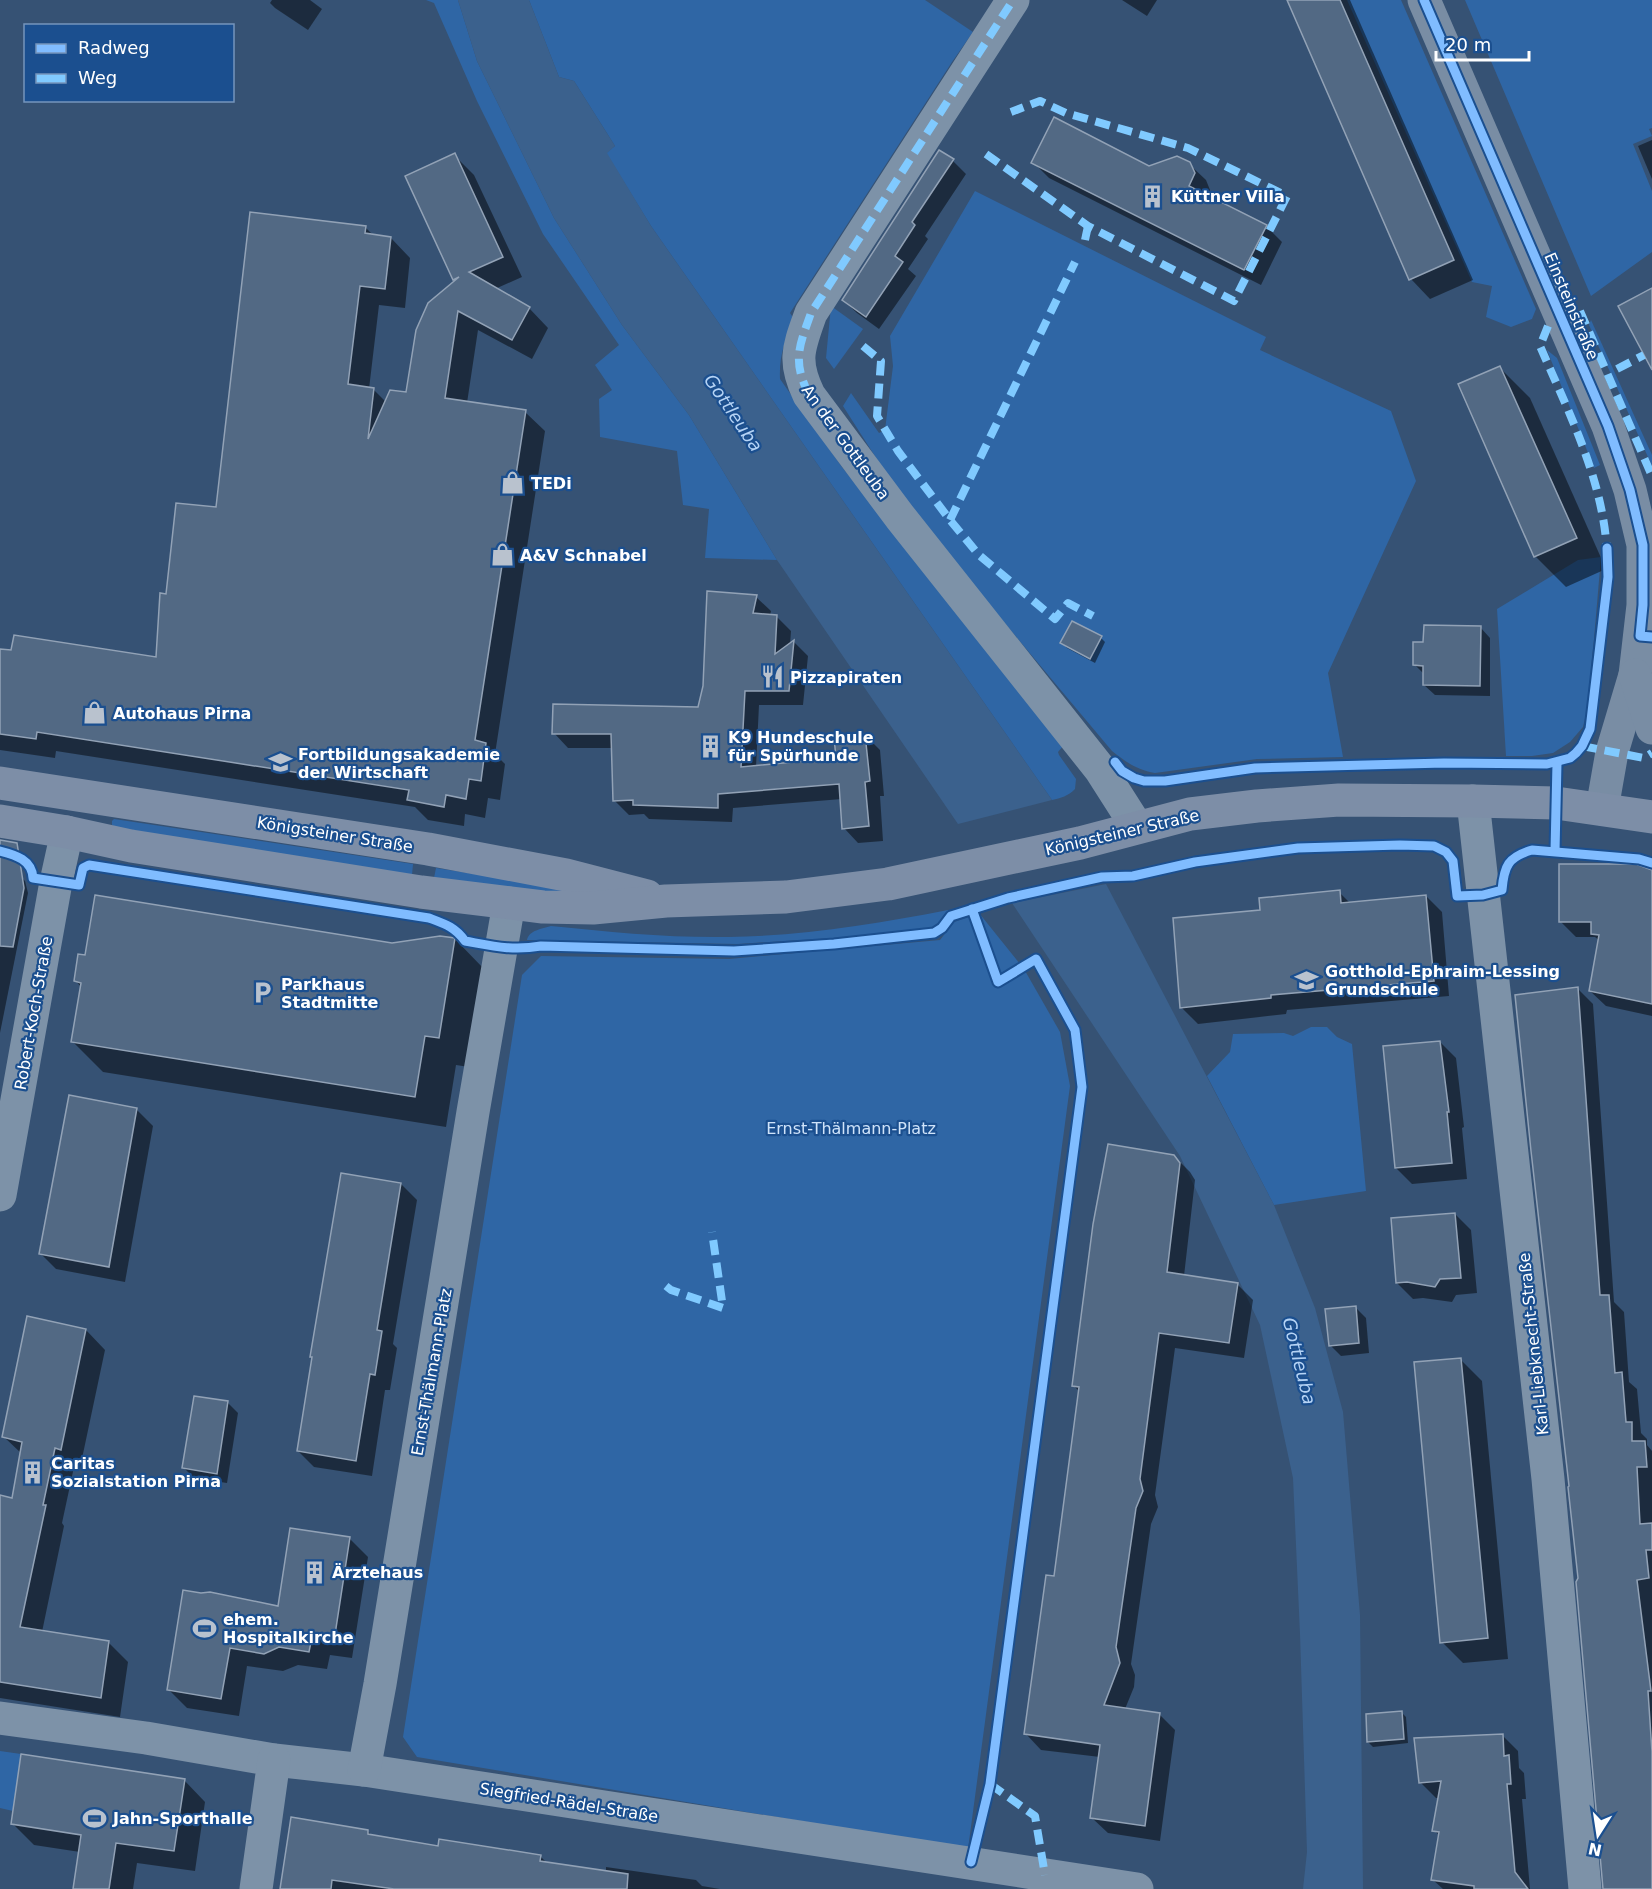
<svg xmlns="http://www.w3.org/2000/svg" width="1652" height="1889" viewBox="0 0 1652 1889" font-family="'DejaVu Sans',sans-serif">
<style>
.green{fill:#2f66a5}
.water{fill:#3b618d}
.shadow{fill:#0007}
.building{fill:#526984;stroke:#92a2b6;stroke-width:1.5}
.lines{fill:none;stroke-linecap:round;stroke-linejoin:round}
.street{stroke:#7d92a8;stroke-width:33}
.secondary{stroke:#798da4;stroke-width:33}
.primary{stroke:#7d8ea7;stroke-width:33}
.quiet{stroke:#80caff;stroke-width:8;stroke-dasharray:15 8;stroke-linecap:butt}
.cycleway-casing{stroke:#1b4f8f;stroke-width:13}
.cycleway{stroke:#80bcff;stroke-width:9}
.labels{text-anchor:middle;stroke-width:4.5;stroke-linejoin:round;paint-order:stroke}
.poi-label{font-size:16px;font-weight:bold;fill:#fff;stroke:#1b4f8f;text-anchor:start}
.street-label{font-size:16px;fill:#fff;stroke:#1b4f8f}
.park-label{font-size:16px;fill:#cfe3fa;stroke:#1b4f8f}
.water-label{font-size:18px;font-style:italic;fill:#b5d3f5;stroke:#1b4f8f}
</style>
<rect width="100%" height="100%" fill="#365274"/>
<!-- green -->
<g class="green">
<path d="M426,0H458L477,61L554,218L622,325L689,415L777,560L705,558L709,509L683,505L677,451L600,437L599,399L612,390L595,365L619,345L543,234L477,101L434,3Z"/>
<path d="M529,0H925L973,32L952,62L790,313L794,319C785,341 779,355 780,379L842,467L1064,745L1058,752L1059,755L1076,779L1075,789C1068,796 1061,798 1052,800L651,226L606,153L615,146L574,81L559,77Z"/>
<path d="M1347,0H1401L1536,309L1532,319L1511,327L1486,317L1492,286L1472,282Z"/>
<path d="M1465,0H1652V128L1649,129L1652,136L1633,144L1652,191V252L1591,296Z"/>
<path d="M975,191L1266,337L1260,350L1391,411L1416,481L1328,673L1343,757L1257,759L1155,773C1137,770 1126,762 1112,751L908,508L843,406L851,393L879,433L885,430L893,366L890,336Z"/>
<path d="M831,306L863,329L834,369L826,358Z"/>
<path d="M1591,320L1652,455V466L1589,325Z"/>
<path d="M1547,350L1557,358L1600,465L1594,468Z"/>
<path d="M1601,557L1594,639L1587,710L1583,727L1570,742L1553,753L1532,756H1506L1497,609L1578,560Z"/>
<path d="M114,819L413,864L412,875L117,828L112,825V821Z"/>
<path d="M436,868L615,896L614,901L434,878Z"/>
<path d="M948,910V914L932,928L834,938L737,944L527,940C529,930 542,929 551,926C610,932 669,938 729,937C802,936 876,924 948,910Z"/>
<path d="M979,913L1024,969L1060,1032L1070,1086L968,1849L417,1757L403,1737L522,975L541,956L729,959L940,940L954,922Z"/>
<path d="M1311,1027H1327L1337,1037L1352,1044L1366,1191L1274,1205L1207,1076L1230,1052L1233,1034L1284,1033L1293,1036Z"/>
<path d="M0,1751L21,1754L13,1811L0,1808Z"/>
</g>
<!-- water -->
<g class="water">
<path d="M458,0H529L559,77L574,81L615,146L607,153L651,226L1052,800L958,824L777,560L689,415L622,325L554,218L477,61Z"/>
<path d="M1106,884L1274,1205L1315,1308L1343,1412L1360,1615L1363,1889H1303L1307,1852L1300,1634L1293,1478L1260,1325L1180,1156L1012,903Z"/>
</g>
<!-- shadow -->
<g class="shadow">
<path d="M272,0H310L322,9L308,30L275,8L270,3Z"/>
<path d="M1122,0H1157L1147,16Z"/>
<path d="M1288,0H1350L1473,280L1430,299L1411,279Z"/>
<path d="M1652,140V179L1638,146Z"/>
<path d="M454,155L474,175L522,277L495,289L529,308L548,328L532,359L478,330L467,403L525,412L545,431L495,754L505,764L500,800L488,798L485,818L465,814L464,826L428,820L415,807L56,751L55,758L0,750V650L157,659L167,595L217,509L365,227L374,236L391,238L410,258L405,308L379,305L369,389H373L386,402L408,393L456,281L454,279Z"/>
<path d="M953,161L966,174L925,236L928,239L908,269L916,276L879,329L857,313L843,300Z"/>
<path d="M1033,162L1149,167L1189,164L1206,180L1210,190L1207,197L1266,226L1282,242L1261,285L1049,178Z"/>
<path d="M1500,368L1530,398L1606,569L1566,587L1535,556Z"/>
<path d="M756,597L771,611L770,616H776L791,631L790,645L794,642L808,656L803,705H759L756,767L838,759L865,735L880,750L884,796H880L883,841L858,843L844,828L842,799L733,808L732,822L649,819L644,814L629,815L614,800L613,748H568L554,733L699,709Z"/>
<path d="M1480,627L1490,638V696L1435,695L1424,685V674L1415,665L1425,643Z"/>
<path d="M1101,638L1105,642L1095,663L1067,648L1062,643Z"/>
<path d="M0,865L19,875L25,881L28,893L0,1033Z"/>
<path d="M1652,871V1016L1606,1006L1590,991L1600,941L1595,937H1576L1561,922Z"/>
<path d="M1339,892L1351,904L1426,896L1442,912L1449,996L1287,1010L1286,1014L1198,1024L1182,1008L1262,911Z"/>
<path d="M455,939L485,970L469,1067L456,1065L446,1127L103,1072L73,1042L81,987L75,980L392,944Z"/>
<path d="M1577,988L1593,1004L1614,1302L1624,1312L1629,1382L1637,1389L1641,1433L1647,1439V1445L1652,1451V1889H1605L1579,1579Z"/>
<path d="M1440,1042L1456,1058L1464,1127L1462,1128L1467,1179L1412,1184L1396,1168Z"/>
<path d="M70,1097L137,1110L153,1126L125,1282L56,1269L40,1253Z"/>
<path d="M1174,1156L1190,1172L1195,1180L1184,1276L1237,1284L1253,1300L1244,1358L1175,1348L1155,1495L1158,1507L1151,1524L1131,1664L1135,1675L1134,1687L1125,1709L1159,1714L1175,1730L1160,1841L1108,1833L1092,1818L1100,1757L1041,1750L1026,1734L1056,1578L1080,1392L1074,1386Z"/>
<path d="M401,1184L417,1200L393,1344L397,1348L390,1390H385L372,1476L314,1467L298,1451Z"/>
<path d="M1455,1214L1471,1230L1477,1293L1456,1295L1452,1302L1423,1298L1413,1299L1397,1283Z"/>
<path d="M1355,1307L1366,1318L1369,1353L1341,1356L1330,1345Z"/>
<path d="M86,1330L105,1350L80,1468L74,1467L62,1523L64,1526L42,1632L109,1643L128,1662L120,1717L0,1698V1497L13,1499L22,1454L4,1437Z"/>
<path d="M1461,1360L1482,1381L1508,1659L1463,1663L1442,1642Z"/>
<path d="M228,1403L238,1413L227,1483L194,1478L184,1468Z"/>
<path d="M350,1539L368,1557L352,1658L330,1655L327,1669L298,1665L283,1671L247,1666L239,1716L187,1708L169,1690L201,1594L279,1607Z"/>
<path d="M1401,1712L1406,1717L1408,1743L1373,1747L1368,1742Z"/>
<path d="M1502,1735L1518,1751L1519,1768L1524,1773L1526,1799H1522L1530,1889H1443L1433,1880L1440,1836L1434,1830L1440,1798H1436L1420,1782Z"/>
<path d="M184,1780L205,1802L195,1871L137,1863L133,1889H74L80,1852L34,1845L13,1824Z"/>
<path d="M368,1831L373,1837L440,1847L540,1856L548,1864L606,1873V1867L696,1880L702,1886L720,1889H281Z"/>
</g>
<!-- building -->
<g class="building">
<path d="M1287,0H1340L1454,260L1409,280Z"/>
<path d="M1054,117L1149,166L1177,156L1190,162L1195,173L1189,186L1267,225L1244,270L1031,163Z"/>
<path d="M939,150L954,159L912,222L915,225L895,256L903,262L866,317L842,300Z"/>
<path d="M455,153L503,257L469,272L530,307L512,340L458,311L445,398L526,410L475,740L486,743L481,781L469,779L466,799L446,795L444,807L407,800L409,790L37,732L36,739L0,734V649L11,650L14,635L156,657L160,593L166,594L176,503L216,507L250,212L366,226L365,233L391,237L385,289L360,286L348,384L374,388L368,439L390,390L406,392L416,330L428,303L459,277L453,280L405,176Z"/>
<path d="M1652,288V370L1618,306Z"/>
<path d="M1500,366L1577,538L1534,557L1458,384Z"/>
<path d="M707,591L757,595L753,613L777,615L775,654L794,640L789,691H745L741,767L836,758L834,737L865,734L870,781L865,782L869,826L842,829L839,784L718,794V808L633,805V800L613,801L611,734H552L553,704L698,707L703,686Z"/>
<path d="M1072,621L1102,636L1090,659L1060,643Z"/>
<path d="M1424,625L1481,626L1480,686L1423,685V666L1413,665V642H1423Z"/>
<path d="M0,840L17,843L24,888L13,947L0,946Z"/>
<path d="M1559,864H1636L1652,870V1004L1589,991L1599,935L1591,934V922H1559Z"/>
<path d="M1340,890L1341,903L1426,895L1434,981L1271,995V998L1180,1008L1173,918L1260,910L1259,898Z"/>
<path d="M95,895L392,943L440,936L455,938L439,1038L425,1036L415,1097L71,1042L81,983L74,981L78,954L85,955Z"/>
<path d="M1578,987L1600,1295H1609L1615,1373L1622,1372L1626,1422H1632V1441H1645L1647,1467H1637L1640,1524L1652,1523V1550H1646L1649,1578L1637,1580L1651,1691H1648L1652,1752V1889H1603L1576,1582L1578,1578L1568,1487L1569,1486L1531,1151L1515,995Z"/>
<path d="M1440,1041L1449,1112H1447L1452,1163L1395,1168L1383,1046Z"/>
<path d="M69,1095L137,1108L109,1267L39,1254Z"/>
<path d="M1108,1144L1174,1155L1180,1163L1167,1272L1238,1283L1229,1343L1159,1333L1140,1479L1143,1491L1136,1508L1116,1647L1120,1663L1104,1705L1160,1713L1145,1826L1090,1818L1100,1745L1024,1734L1046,1575L1054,1576L1079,1387L1072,1386L1093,1224Z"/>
<path d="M341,1173L401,1183L377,1330L382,1331L375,1375L370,1374L356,1461L297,1451L312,1357H310Z"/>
<path d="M1455,1213L1461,1278L1440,1279L1435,1287L1407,1282L1396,1283L1391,1218Z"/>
<path d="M1356,1306L1359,1343L1329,1346L1325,1309Z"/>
<path d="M27,1316L86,1329L61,1450L55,1448L43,1505H46L20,1627L109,1641L101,1698L0,1682V1495L12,1498L22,1442L2,1437Z"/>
<path d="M1461,1358L1488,1638L1440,1643L1414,1362Z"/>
<path d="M194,1396L228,1401L217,1474L182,1468Z"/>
<path d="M290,1528L350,1537L334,1641L312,1637L309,1652L279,1647L264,1654L230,1648L221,1699L167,1690L183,1590L201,1593L210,1592L278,1606Z"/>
<path d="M1402,1711L1404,1739L1367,1742L1366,1714Z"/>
<path d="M1503,1734L1504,1756L1509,1755L1511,1784H1507L1515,1872L1528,1889H1474V1886L1431,1880L1439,1832L1432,1831L1441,1781L1419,1783L1414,1738Z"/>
<path d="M21,1754L185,1779L174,1851L116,1843L109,1889H73L81,1835L11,1824Z"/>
<path d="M291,1817L368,1830V1834L438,1846L439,1839L541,1855L540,1861L628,1874L627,1889H394L332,1880L331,1889H280Z"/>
</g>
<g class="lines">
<!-- street -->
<g class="street">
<path d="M1013,0L811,313C799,347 792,360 809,395L900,517L1100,769L1137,827"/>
<path d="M1473,801L1548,1479L1585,1889"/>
<path d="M0,1195L56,882L67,832"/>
<path d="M0,1718L146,1738L274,1760L364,1770L1137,1889"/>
<path d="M364,1770L380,1684L473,1112L509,903"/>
<path d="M256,1889L274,1760"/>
</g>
<!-- secondary -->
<g class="secondary">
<path d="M1424,0L1608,426L1630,490L1643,545V605L1635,675L1612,752L1602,809"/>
<path d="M1635,675L1652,728"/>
</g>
<!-- primary -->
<g class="primary">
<path d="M0,783L428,849L566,875L647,896"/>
<path d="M0,821L67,832L131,846L421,892L543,907L593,908L666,901L786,897L888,884L1080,843L1190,814L1257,806L1339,800L1473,801L1556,803L1652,817"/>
</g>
<!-- quiet -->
<g class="quiet">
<path d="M986,154L1088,226L1234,301L1287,196L1188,148L1066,113L1040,101L1011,112"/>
<path d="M1085,240L1088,226"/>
<path d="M1580,311L1652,476"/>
<path d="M1548,326L1540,346C1569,413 1603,479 1607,552"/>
<path d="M863,346L881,361L877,416L898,451L950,520L979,555L1055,619L1068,603L1093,616"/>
<path d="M1617,369L1644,355"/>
<path d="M809,395C792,360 799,347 811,313L1013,0"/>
<path d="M950,520L1075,262"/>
<path d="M1582,746L1644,758L1652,753"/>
<path d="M666,1286L671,1290L723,1308L712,1232"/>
<path d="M990,1784L1035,1816L1045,1875"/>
</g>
<defs>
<g id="cycleway">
<path d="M1424,0L1608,426L1630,490L1643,545V605L1640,636L1652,637"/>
<path d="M1115,762L1122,771L1134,778L1144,781H1165L1255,768L1444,763L1547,764L1570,758L1576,753L1582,746L1590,729L1608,577L1607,548"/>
<path d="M0,851C16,855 32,860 33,878L79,885L83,868L89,865L429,918C445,924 455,927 465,941C493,946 512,951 541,946L734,951L834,944L934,933L942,928L951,916L1008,898L1102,877L1133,876L1195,862L1298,848L1400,845L1434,846L1446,852L1453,861L1457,896L1483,895L1502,890C1504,866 1508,857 1532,850L1639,859L1652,863"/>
<path d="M1555,851L1557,763"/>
<path d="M971,1862L990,1784L1082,1087L1075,1030L1036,959L998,982L972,909"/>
</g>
</defs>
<!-- cycleway casing -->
<use href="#cycleway" class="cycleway-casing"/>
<!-- cycleway -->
<use href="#cycleway" class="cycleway"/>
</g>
<!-- icons -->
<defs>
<symbol id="building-bare" viewBox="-9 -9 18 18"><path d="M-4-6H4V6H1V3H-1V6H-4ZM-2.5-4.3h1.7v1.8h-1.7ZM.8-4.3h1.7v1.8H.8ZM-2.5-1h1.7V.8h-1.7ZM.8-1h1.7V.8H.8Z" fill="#b9c2ce" stroke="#1b4f8f" stroke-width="2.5" paint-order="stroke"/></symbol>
<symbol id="shop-bare" viewBox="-9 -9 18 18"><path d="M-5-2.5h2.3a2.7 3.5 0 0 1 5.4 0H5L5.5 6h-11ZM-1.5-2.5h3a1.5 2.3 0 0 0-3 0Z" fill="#b9c2ce" stroke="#1b4f8f" stroke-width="2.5" paint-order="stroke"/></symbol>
<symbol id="restaurant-bare" viewBox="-9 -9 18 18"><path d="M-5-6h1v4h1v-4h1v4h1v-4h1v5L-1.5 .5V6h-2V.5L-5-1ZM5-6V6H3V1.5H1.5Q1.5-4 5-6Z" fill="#b9c2ce" stroke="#1b4f8f" stroke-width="2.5" paint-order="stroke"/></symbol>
<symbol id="school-bare" viewBox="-9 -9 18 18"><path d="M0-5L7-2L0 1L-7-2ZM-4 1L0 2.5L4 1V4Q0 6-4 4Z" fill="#b9c2ce" stroke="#1b4f8f" stroke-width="2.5" paint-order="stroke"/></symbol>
<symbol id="parking-bare" viewBox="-9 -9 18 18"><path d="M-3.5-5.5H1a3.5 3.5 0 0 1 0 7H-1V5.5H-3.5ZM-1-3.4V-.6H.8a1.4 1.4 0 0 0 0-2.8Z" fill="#b9c2ce" stroke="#1b4f8f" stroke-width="2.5" paint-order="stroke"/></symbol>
<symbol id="stadium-bare" viewBox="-9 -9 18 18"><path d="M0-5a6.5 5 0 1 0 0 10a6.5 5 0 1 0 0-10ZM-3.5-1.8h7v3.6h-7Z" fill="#b9c2ce" stroke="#1b4f8f" stroke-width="2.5" paint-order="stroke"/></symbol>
</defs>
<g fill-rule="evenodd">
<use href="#building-bare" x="1136" y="180" width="33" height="33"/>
<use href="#shop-bare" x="496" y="466" width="33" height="33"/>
<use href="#shop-bare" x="486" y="538" width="33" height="33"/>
<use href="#restaurant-bare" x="756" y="660" width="33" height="33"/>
<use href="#shop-bare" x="78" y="696" width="33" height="33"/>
<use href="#building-bare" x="694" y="730" width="33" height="33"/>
<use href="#school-bare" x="264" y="746" width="33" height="33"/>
<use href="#school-bare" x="1290" y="964" width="33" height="33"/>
<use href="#parking-bare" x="246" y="976" width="33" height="33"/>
<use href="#building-bare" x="16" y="1456" width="33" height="33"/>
<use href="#building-bare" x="298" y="1556" width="33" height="33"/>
<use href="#stadium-bare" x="188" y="1612" width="33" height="33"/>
<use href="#stadium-bare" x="78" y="1802" width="33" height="33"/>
</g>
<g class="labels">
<!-- poi labels -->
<g class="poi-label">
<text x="1171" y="202">Küttner Villa</text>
<text x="531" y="489">TEDi</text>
<text x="520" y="561">A&amp;V Schnabel</text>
<text x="790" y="683">Pizzapiraten</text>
<text x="113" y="719">Autohaus Pirna</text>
<text x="728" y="743">K9 Hundeschule<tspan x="728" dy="18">für Spürhunde</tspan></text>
<text x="298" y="760">Fortbildungsakademie<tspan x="298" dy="18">der Wirtschaft</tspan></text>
<text x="1325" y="977">Gotthold-Ephraim-Lessing<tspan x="1325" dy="18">Grundschule</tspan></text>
<text x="281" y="990">Parkhaus<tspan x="281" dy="18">Stadtmitte</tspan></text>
<text x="51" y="1469">Caritas<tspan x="51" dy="18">Sozialstation Pirna</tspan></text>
<text x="332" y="1578">Ärztehaus</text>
<text x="223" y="1625">ehem.<tspan x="223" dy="18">Hospitalkirche</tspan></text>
<text x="113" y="1824">Jahn-Sporthalle</text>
</g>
<!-- street labels -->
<g class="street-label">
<text transform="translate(1572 306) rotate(67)" y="6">Einsteinstraße</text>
<text transform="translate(846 442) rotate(54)" y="6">An der Gottleuba</text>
<text transform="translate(1122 832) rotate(-13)" y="6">Königsteiner Straße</text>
<text transform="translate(335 834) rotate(9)" y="6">Königsteiner Straße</text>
<text transform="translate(33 1013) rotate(-80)" y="6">Robert-Koch-Straße</text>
<text transform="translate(1533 1344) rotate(-96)" y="6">Karl-Liebknecht-Straße</text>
<text transform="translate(431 1372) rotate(-80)" y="6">Ernst-Thälmann-Platz</text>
<text transform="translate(569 1802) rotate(9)" y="6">Siegfried-Rädel-Straße</text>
</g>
<!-- park labels -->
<g class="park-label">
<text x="851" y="1134">Ernst-Thälmann-Platz</text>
</g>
<!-- water labels -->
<g class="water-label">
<text transform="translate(733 413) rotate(56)" y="6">Gottleuba</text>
<text transform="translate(1299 1361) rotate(76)" y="6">Gottleuba</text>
</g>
</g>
<!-- legend -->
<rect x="24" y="24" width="210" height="78" fill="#1b4f8f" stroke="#7695bc" stroke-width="1.5"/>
<rect x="36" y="44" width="30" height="9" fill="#80bcff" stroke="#7695bc" stroke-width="1.5"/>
<text x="78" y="54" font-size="18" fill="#ffffff">Radweg</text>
<rect x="36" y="74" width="30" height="9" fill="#80caff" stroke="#7695bc" stroke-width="1.5"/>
<text x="78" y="84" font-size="18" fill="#ffffff">Weg</text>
<!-- north arrow -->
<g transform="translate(1598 1835) rotate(192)" stroke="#1b4f8f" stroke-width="4.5" paint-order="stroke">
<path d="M0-4.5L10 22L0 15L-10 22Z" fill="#ffffff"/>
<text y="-9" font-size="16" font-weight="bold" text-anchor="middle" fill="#ffffff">N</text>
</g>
<!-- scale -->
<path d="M1436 51v9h93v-9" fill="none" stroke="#ffffff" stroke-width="3"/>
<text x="1445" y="51" font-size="18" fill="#ffffff" stroke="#1b4f8f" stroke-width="4.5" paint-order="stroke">20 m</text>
</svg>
